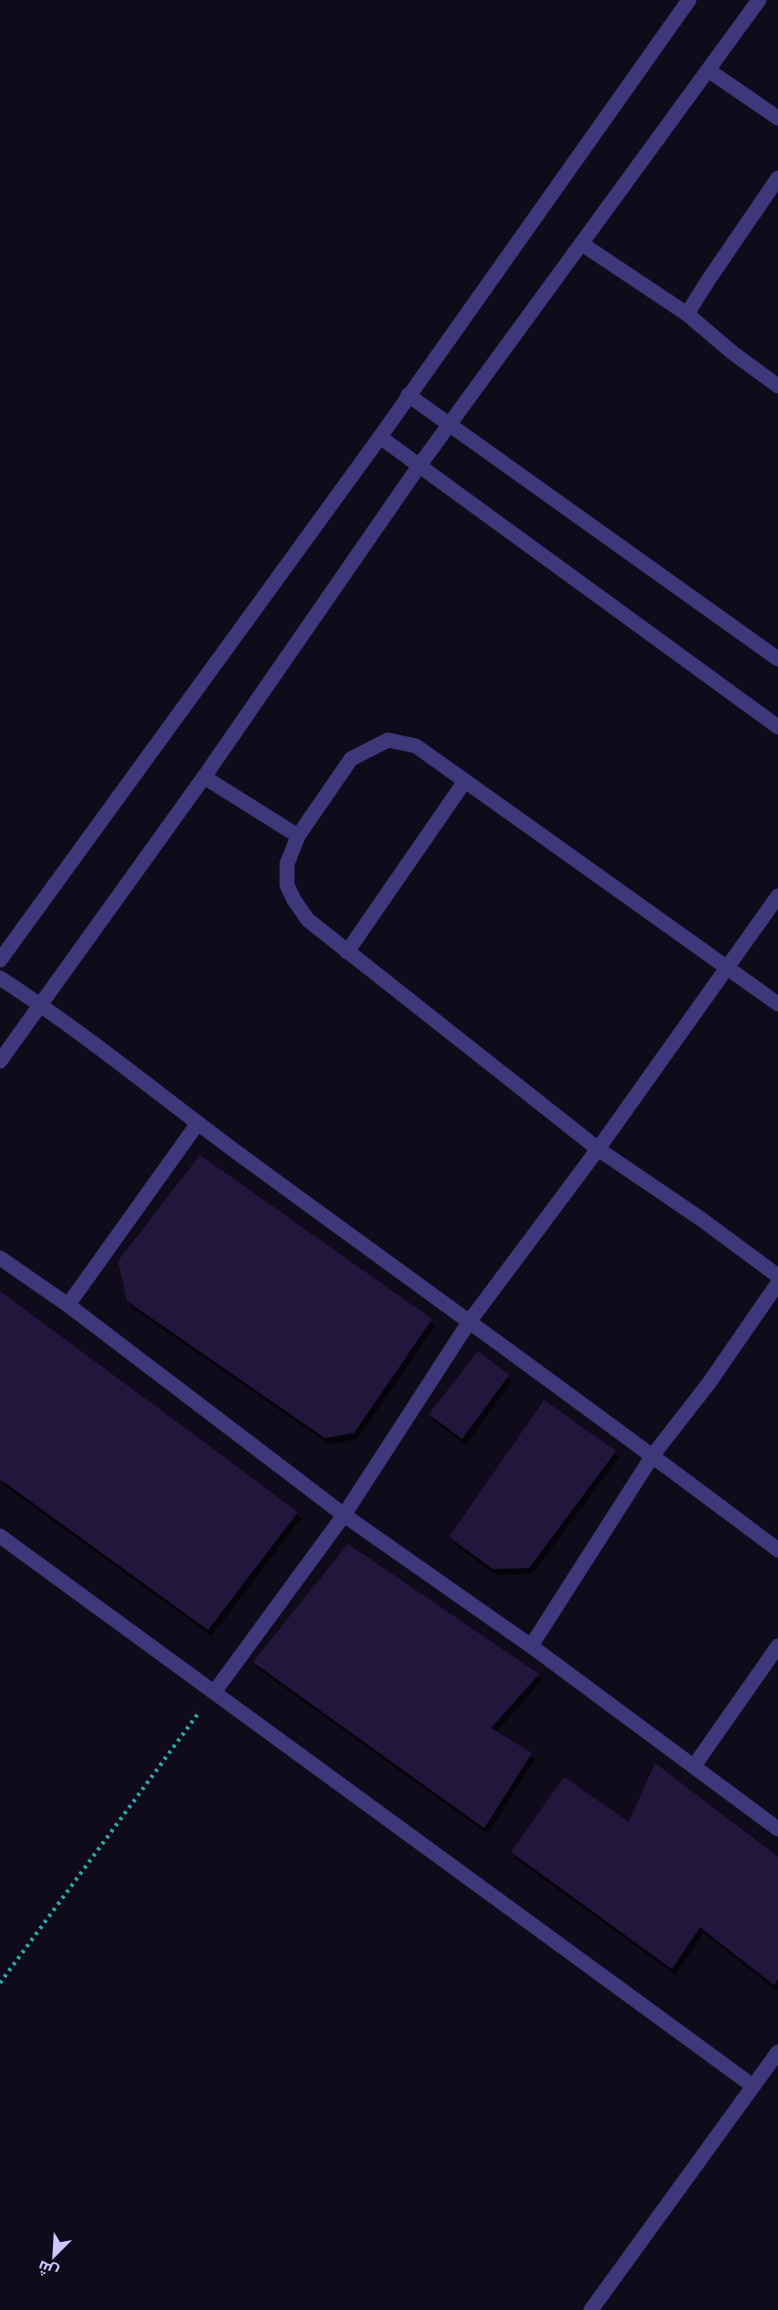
<svg xmlns="http://www.w3.org/2000/svg" width="778" height="2310" viewBox="0 0 778 2310" font-family="'Archivo Narrow',Cairo,sans-serif">
<style>
.building{fill:#22173c;filter:url(#shadow)}
.lines{fill:none;stroke-linecap:round;stroke-linejoin:round}
.path{stroke:#2ea8aa;stroke-width:4;stroke-dasharray:3 4.5;stroke-linecap:butt}
.street{stroke:#3e3779;stroke-width:15}
</style>
<defs>
<filter id="shadow"><feDropShadow dx="3.5" dy="6" stdDeviation="0" flood-color="#0009"/></filter>
</defs>
<rect width="100%" height="100%" fill="#0f0b1b"/>
<!-- building -->
<g class="building">
<path d="M200,1155L432,1319L354,1433L325,1438L127,1301L118,1261Z"/>
<path d="M0,1291L298,1512L208,1630L0,1479Z"/>
<path d="M478,1351L509,1375L462,1439L429,1414Z"/>
<path d="M544,1400L616,1451L529,1568L493,1569L449,1537Z"/>
<path d="M348,1544L539,1674L491,1728L532,1753L484,1828L253,1662Z"/>
<path d="M655,1763L778,1857V1979L774,1985L700,1927L672,1969L511,1852L564,1777L629,1822Z"/>
</g>
<g class="lines">
<!-- path -->
<path class="path" d="M0,1983L200,1711"/>
<!-- street -->
<g class="street">
<path d="M708,70L778,118"/>
<path d="M778,178L709,279L687,314L733,353L778,386"/>
<path d="M582,244L687,314"/>
<path d="M408,395L778,659"/>
<path d="M380,437L778,727"/>
<path d="M204,777L298,836"/>
<path d="M347,952L465,781"/>
<path d="M0,960L380,437L689,0"/>
<path d="M0,978C88,1035 169,1103 254,1165C429,1293 605,1419 778,1550"/>
<path d="M778,1004L416,746L388,740L351,759L298,836L287,864V885L294,900L308,920L598,1149L701,1219L778,1276"/>
<path d="M0,1061L204,777L419,466L759,0"/>
<path d="M0,1258L68,1305L344,1515L531,1646L778,1829"/>
<path d="M68,1305L198,1123"/>
<path d="M0,1536L753,2086"/>
<path d="M531,1646L653,1455L709,1383L778,1283"/>
<path d="M215,1691L344,1515L469,1322L598,1149L778,896"/>
<path d="M694,1766L778,1646"/>
<path d="M591,2310L778,2052"/>
</g>
</g>
<!-- north arrow -->
<g transform="translate(54 2256) rotate(204)" stroke="#0f0b1b" stroke-width="4.5" paint-order="stroke">
<path d="M0-4.5L10 22L0 15L-10 22Z" fill="#d1c6fe"/>
<text y="-9" font-size="16" font-weight="bold" text-anchor="middle" fill="#d1c6fe">ش</text>
</g>
</svg>
